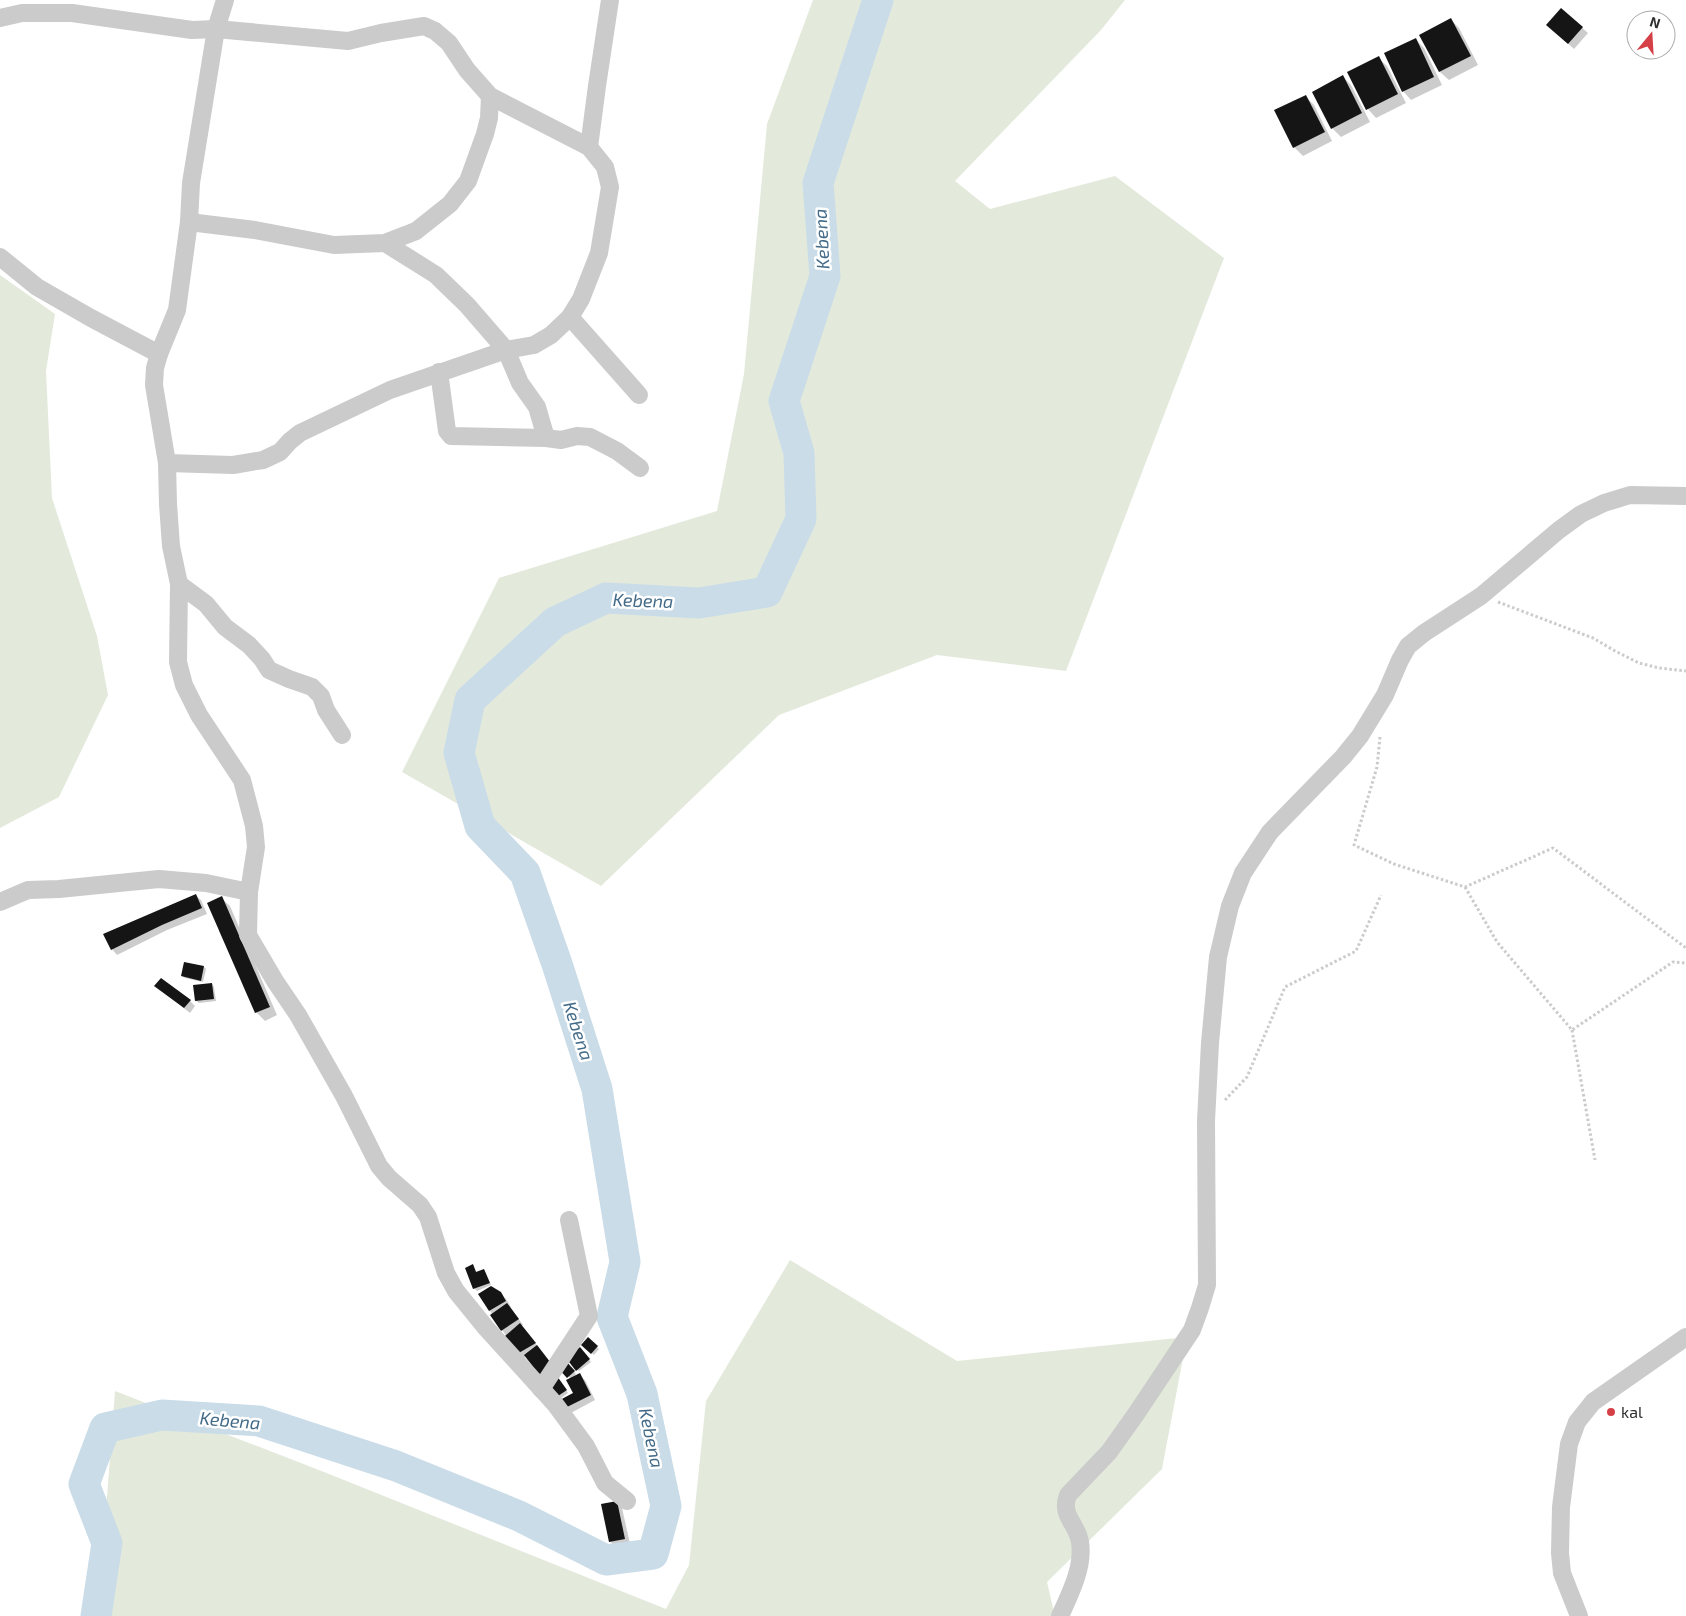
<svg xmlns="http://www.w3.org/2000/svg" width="1686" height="1616" viewBox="0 0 1686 1616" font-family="'Exo 2',sans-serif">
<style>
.green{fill:#e3eadc}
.shadow{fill:#0003}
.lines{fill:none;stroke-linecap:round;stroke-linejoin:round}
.river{stroke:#cadce8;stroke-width:31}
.building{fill:#151515}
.path{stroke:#cbcbcb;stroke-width:3;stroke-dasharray:2.5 2.5;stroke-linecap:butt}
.minor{stroke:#cbcbcb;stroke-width:18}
.poi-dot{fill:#d54047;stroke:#fff;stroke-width:2}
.labels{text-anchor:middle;stroke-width:5;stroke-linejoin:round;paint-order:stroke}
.poi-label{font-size:16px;fill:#2e2e2e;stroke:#fff;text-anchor:start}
.water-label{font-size:18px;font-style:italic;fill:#436b88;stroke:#fff}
</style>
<rect width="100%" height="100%" fill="#fff"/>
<!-- green -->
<g class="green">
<path d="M813,0H1125L1101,30L955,181L990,209L1115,176L1224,258L1066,671L937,655L779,715L601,886L402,772L499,578L717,511L744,374L767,124Z"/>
<path d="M0,275L55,314L46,371L52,498L97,636L108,695L59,797L0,828Z"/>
<path d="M790,1260L957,1361L1187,1337L1162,1469L1047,1582L1055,1616H98L115,1391L324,1472L666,1609L689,1565L706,1401Z"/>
</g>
<!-- shadow -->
<g class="shadow">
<path d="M1561,9L1588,33L1574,49L1553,30Z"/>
<path d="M1451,20L1459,28L1478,65L1449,80L1440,72L1421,35Z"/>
<path d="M1416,40L1424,48L1442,85L1411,100L1403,91Z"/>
<path d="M1378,58L1387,66L1406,103L1376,118L1368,109L1349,73Z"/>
<path d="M1343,77L1351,85L1370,122L1341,137L1332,128Z"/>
<path d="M1305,96L1314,105L1332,141L1303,156L1294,147Z"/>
<path d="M195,895L201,900L207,914L167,930L117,955L112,949Z"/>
<path d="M221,898L230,906L277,1015L265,1021L256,1012Z"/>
<path d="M204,967L206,969L203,982L185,978L182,976Z"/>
<path d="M212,984L214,987L216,1001L199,1003L196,1001Z"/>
<path d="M156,986L190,1001L195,1006L190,1013Z"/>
<path d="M473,1266L477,1273L484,1270L486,1273L491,1285L477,1291L474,1288Z"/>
<path d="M500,1293L506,1299L511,1307H510L523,1325L521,1326L540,1349L549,1380H559L568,1393L561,1398L527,1356L523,1358L502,1330L480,1295Z"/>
<path d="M588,1339L599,1349L594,1355L583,1345Z"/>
<path d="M582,1351L591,1362L579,1371L576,1369Z"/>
<path d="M565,1362L576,1374L572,1378L579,1375L585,1380L595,1400L569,1414L564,1408L574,1394L571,1379L559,1367Z"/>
<path d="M617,1502L622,1508L630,1544L615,1547L610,1541Z"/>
</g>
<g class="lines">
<!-- river -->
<path class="river" d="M96,1616L107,1543L84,1484L105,1428L162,1415L259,1421L396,1466L519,1516L606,1560L653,1554L666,1506L642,1394L612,1317L625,1262L597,1089L557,964L525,873L480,826L459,753L470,700L555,622L606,598L699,603L767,592L801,519L799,453L784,401L825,276L818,183L878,0"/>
</g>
<!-- building -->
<g class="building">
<path d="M1561,8L1583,27L1568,44L1546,25Z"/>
<path d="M1451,18L1471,56L1439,72L1419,35Z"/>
<path d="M1416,38L1434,77L1402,92L1384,53Z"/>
<path d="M1379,56L1398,94L1366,110L1347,72Z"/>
<path d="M1343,75L1362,113L1331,129L1312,92Z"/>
<path d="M1306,95L1325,132L1293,148L1274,110Z"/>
<path d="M196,894L202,908L162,925L111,950L103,934Z"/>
<path d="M222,896L270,1007L255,1013L207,903Z"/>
<path d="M184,962L204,966L201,981L181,976Z"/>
<path d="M161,978L191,1000L184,1008L154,986Z"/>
<path d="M212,983L214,999L195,1001L193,985Z"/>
<path d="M473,1264L476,1272L484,1269L490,1283L473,1289L465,1268Z"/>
<path d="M491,1286L501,1292L506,1301L489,1311L478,1294Z"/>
<path d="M507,1303L519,1319L501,1331L490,1315Z"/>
<path d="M520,1323L536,1343L517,1354L505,1336Z"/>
<path d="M588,1337L598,1346L591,1354L581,1345Z"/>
<path d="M537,1345L554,1367L541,1377L524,1355Z"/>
<path d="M580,1347L590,1359L576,1371L566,1358Z"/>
<path d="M565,1360L575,1371L567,1378L557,1367Z"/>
<path d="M580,1373L591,1395L563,1409L558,1401L573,1393L566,1380Z"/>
<path d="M557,1376L567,1390L558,1396L548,1382Z"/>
<path d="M617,1501L625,1539L609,1542L601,1504Z"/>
</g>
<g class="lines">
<!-- path -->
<g class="path">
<path d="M1498,602L1593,638L1615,651L1639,663L1659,668L1686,671"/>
<path d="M1380,737L1377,767L1354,845L1394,864L1465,887L1553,848L1686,948"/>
<path d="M1465,887L1497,942L1572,1030L1673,962L1686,963"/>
<path d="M1572,1030L1595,1160"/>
<path d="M1225,1100L1247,1077L1285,987L1356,951L1381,895"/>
</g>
<!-- minor -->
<g class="minor">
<path d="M225,0L216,29L191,183L189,222L177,310L159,354L155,368L154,385L167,463L168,504L171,546L179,584L178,662L184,685L199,715L242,780L254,826L256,847L249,892L248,935L275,981L298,1015L344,1096L379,1166L389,1178L420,1205L428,1217L446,1273L456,1291L486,1328L555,1404L586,1446L605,1483L627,1501"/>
<path d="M0,18L22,13H72L192,30L216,29L348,41L381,33L424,26L435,31L449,43L467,70L490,96L589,147L605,167L610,187L599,253L581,299L570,317L551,335L534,345L506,350L390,390L300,433L290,441L280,452L263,460L233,465L167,463"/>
<path d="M589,147L597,86L610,0"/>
<path d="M189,222L255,230L334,245L385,243L416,231L450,204L468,181L485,134L489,118L490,96"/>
<path d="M385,243L436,275L467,305L506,350L520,383L537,407L546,438"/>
<path d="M0,257L37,287L91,318L159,354"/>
<path d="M570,317L639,395"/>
<path d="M439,372L447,431L451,436L546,438L561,440L577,436L590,437L617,451L640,468"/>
<path d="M179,584L206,604L225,627L249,645L262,659L269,670L289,679L312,687L321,696L326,710L342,735"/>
<path d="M0,902L28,890L59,889L159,879L206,883L249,892"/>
<path d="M541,1389L589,1316L569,1220"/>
<path d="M1060,1616C1070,1594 1084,1567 1080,1542C1077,1523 1060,1516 1068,1495L1109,1452L1136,1414L1192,1330L1200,1308L1207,1285L1206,1121L1210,1043L1218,957L1230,906L1243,873L1270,832L1343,757L1360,736L1385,695L1400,660L1408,646L1424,633L1481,596L1559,530L1581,514L1604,503L1630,495L1686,496"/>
<path d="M1579,1616L1562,1573L1560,1553L1561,1507L1569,1444L1577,1422L1593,1402L1686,1337"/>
</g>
</g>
<!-- markers -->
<circle class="poi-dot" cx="1611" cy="1412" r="5"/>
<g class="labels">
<!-- poi labels -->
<g class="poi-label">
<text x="1621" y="1418">kal</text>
</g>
<!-- water labels -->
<g class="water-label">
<text transform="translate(822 239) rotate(-93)" y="6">Kebena</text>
<text transform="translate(643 601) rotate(2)" y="6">Kebena</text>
<text transform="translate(578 1031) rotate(72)" y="6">Kebena</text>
<text transform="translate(230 1421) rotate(5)" y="6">Kebena</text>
<text transform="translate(651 1438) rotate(78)" y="6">Kebena</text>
</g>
</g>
<!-- north arrow -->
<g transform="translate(1651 35) rotate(18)"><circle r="24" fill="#ffffff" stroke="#ababab"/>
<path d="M0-4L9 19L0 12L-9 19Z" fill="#d54047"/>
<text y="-8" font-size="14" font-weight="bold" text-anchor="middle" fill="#2e2e2e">N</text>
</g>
</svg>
